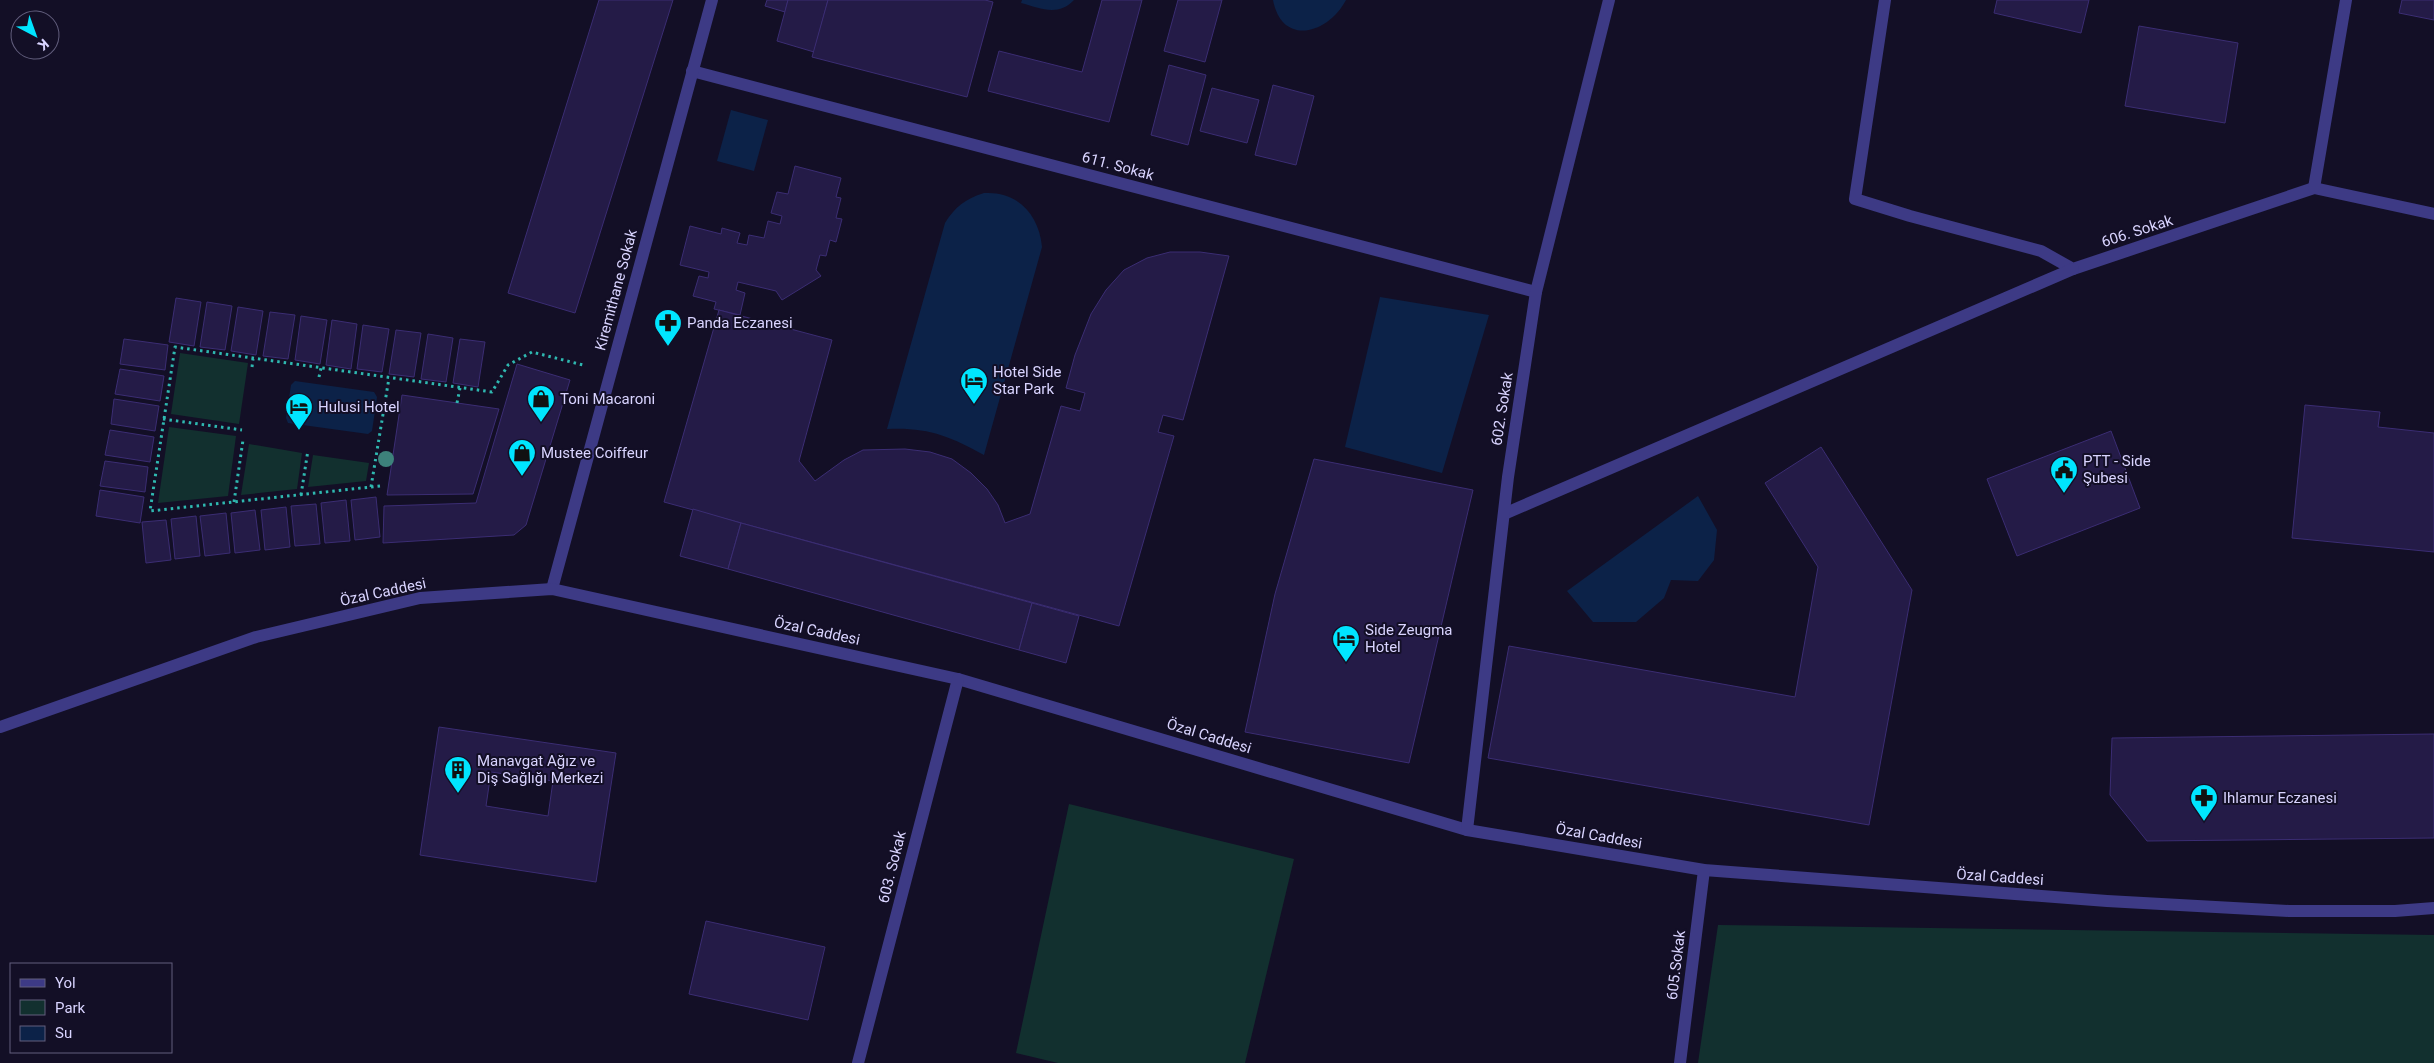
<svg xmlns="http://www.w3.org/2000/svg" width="2434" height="1063" viewBox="0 0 2434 1063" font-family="Roboto,sans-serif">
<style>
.green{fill:#12302f}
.water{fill:#0c2248}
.building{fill:#241b47;stroke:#3b2d73;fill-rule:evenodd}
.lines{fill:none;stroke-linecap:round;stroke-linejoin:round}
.path{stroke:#2fb8b0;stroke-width:3;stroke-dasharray:2.5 4;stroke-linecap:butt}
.minor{stroke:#3d3a85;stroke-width:12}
.tree{fill:#3d827b}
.labels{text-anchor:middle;stroke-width:4;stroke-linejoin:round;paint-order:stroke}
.street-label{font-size:15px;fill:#d9d4ff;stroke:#130f26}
.poi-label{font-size:15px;fill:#d9d4ff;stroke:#130f26;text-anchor:start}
</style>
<rect width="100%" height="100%" fill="#130f26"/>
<!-- green -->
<g class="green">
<path d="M180,353L248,363L239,424L171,414Z"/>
<path d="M169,427L236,436L228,496L158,503Z"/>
<path d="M249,444L302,453L297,489L241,495Z"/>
<path d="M313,455L369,463L366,481L308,487Z"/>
<path d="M1069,804L1294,859L1245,1063H1058L1016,1053Z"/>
<path d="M1718,925L2434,935V1063H1698Z"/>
</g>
<!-- water -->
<g class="water">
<path d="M1022,0H1074C1058,17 1040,8 1021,3Z"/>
<path d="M1273,0H1346C1328,34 1282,47 1273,0Z"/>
<path d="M731,110L768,120L754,171L717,161Z"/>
<path d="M984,193C1017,191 1039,214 1042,247L984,455C950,436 927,427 887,429L945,223C955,207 965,199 984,193Z"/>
<path d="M1380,297L1489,315L1442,473L1345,447Z"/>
<path d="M295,381L374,392L377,397L372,431L368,434L288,423L286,418L291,385Z"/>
<path d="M1698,496L1717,530L1714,560L1698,581L1671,580L1664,598L1636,622H1593L1567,591Z"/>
</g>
<!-- building -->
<g class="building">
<path d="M599,0H673L575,313L508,293Z"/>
<path d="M767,0H788L785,12L765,6Z"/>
<path d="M788,0H828L814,52L777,41Z"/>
<path d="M828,0H985L993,2L967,97L812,57Z"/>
<path d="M1102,0H1142L1109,122L988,91L999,51L1082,72Z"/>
<path d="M1178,0H1222L1205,62L1164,51Z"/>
<path d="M1997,0H2089L2081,33L1994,13Z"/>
<path d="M2402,0H2434V20L2399,13Z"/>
<path d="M2139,26L2238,43L2225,123L2125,106Z"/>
<path d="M1169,65L1206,75L1188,145L1151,135Z"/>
<path d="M1273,85L1314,96L1296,165L1255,155Z"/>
<path d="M1212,88L1259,100L1247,143L1200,131Z"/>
<path d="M795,166L841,178L836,197L841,198L836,218L842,219L836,242L830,240L826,256L820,255L816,270L821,276L782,300L776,291L738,282L736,290L745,293L740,315L714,309L716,302L693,296L699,276L708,278L709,272L680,265L690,226L721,234L722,228L740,233L737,243L747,245L749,235L764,238L768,221L780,224L782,216L771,213L777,192L788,194Z"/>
<path d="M1170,252H1200L1229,256L1183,420L1163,415L1158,432L1174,436L1119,626L664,502L719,310L832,340L799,461L815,481L844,460L863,450L905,449L930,452L952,459L971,473L987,489L998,505L1005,523L1030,514L1061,406L1080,411L1085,393L1066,388L1075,355L1091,314L1106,290L1124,270L1147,258Z"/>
<path d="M176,298L201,302L194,346L169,342Z"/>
<path d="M207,302L232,306L225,350L200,347Z"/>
<path d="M238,307L263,311L256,355L231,351Z"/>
<path d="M270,312L295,315L288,359L263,356Z"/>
<path d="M301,316L327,320L320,364L295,360Z"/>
<path d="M332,320L357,324L351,369L326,365Z"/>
<path d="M363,325L389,329L382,372L357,369Z"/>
<path d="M396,330L421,333L414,377L389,374Z"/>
<path d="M428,334L453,338L446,382L421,379Z"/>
<path d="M124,339L168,345L165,370L120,364Z"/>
<path d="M460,339L485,342L478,387L453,383Z"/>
<path d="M517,364L570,380L526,525L514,535L383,543L384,506L476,503Z"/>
<path d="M120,369L164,376L160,401L115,394Z"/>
<path d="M402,395L499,409L473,494L387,495Z"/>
<path d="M114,399L159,406L155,431L111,424Z"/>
<path d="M2305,405L2380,412L2378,427L2434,433V552L2292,538Z"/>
<path d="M110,430L154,437L150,462L105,455Z"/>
<path d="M2111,431L2140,508L2017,556L1987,479Z"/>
<path d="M1821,447L1912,590L1869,825L1488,758L1509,646L1795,697L1818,567L1765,483Z"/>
<path d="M1314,459L1473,490L1409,763L1245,732L1275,594Z"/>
<path d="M105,461L148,467L145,492L100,486Z"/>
<path d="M100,490L144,497L140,523L96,516Z"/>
<path d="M376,497L380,537L355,540L351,500Z"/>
<path d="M346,500L350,541L325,543L321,503Z"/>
<path d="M316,504L320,544L295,546L291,506Z"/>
<path d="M286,507L290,547L265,550L261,510Z"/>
<path d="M693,509L741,523L728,569L680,556Z"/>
<path d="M255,510L260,550L235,553L231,513Z"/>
<path d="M226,513L230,553L205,556L200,516Z"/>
<path d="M196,516L200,556L175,559L171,519Z"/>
<path d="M166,520L171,560L146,563L142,522Z"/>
<path d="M741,523L1032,603L1019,650L728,569Z"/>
<path d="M1032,603L1079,616L1066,663L1019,650Z"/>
<path d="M439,727L616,753L596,882L420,855ZM491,772L553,781L548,816L486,806Z"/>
<path d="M2434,734V838L2147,841L2110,795L2112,738Z"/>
<path d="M706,921L825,947L808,1020L689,994Z"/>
</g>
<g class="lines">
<!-- path -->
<g class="path">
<path d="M252,367L253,359"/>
<path d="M319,377L321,368"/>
<path d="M457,403L460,388"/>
<path d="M163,419L242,430"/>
<path d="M380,486L150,511L175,347L492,392L508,365L532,352L583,365"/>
<path d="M371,487L389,378"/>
<path d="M301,495L308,450"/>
<path d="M234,502L243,440"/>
</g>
<!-- minor -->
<g class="minor">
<path d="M1885,0L1855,199L1910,216L2041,251L2073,269L2314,188L2434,214"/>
<path d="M692,71L1536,292"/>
<path d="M2314,188L2346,0"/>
<path d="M1504,514L2073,269"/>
<path d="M552,589L712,0"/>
<path d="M0,727L256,637L420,598L552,589L958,679L1467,830L1704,870L2107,901L2289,911H2395L2434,908"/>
<path d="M1467,830L1508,477L1536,292L1609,0"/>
<path d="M858,1063L958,679"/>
<path d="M1680,1063L1704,870"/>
</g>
</g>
<!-- trees -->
<circle class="tree" cx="386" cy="459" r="8"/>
<!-- icons -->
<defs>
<symbol id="pharmacy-pin" viewBox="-11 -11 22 30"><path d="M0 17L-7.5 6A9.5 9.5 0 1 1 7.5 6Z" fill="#00e5ff" stroke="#130f26"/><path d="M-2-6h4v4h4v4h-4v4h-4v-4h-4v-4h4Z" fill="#111"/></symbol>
<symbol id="hotel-pin" viewBox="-11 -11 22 30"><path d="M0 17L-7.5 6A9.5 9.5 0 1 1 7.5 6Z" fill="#00e5ff" stroke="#130f26"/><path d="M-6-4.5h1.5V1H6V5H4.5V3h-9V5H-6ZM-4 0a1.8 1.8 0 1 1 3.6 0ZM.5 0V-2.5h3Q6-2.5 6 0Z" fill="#111"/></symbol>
<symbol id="shop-pin" viewBox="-11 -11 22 30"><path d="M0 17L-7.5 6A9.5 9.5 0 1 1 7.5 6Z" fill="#00e5ff" stroke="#130f26"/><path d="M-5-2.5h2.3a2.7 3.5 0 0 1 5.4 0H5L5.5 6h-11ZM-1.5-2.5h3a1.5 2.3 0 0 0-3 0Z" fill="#111"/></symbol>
<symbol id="civic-pin" viewBox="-11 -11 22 30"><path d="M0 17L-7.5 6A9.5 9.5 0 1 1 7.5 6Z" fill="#00e5ff" stroke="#130f26"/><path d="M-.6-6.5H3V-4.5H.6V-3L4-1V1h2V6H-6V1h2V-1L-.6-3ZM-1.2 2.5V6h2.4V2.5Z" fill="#111"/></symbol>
<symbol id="building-pin" viewBox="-11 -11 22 30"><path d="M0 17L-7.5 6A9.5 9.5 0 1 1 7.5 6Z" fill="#00e5ff" stroke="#130f26"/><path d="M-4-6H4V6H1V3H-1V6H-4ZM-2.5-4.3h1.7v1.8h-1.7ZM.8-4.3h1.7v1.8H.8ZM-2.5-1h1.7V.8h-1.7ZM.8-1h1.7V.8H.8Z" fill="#111"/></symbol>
</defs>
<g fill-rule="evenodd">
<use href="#pharmacy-pin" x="652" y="307" width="32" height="43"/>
<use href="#hotel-pin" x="958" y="365" width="32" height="43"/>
<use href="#shop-pin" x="525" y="383" width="32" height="43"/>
<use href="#hotel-pin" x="283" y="391" width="32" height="43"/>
<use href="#shop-pin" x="506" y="437" width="32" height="43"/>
<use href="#civic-pin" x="2048" y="454" width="32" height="43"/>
<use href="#hotel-pin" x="1330" y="623" width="32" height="43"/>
<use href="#building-pin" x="442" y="754" width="32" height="43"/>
<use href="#pharmacy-pin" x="2188" y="782" width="32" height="43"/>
</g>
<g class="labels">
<!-- street labels -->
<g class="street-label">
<text transform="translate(1118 166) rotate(15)" y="5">611. Sokak</text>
<text transform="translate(2137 231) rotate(-18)" y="5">606. Sokak</text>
<text transform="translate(616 290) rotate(-75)" y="5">Kiremithane Sokak</text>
<text transform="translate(1502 409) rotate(-81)" y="5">602. Sokak</text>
<text transform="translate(383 592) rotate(-12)" y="5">Özal Caddesi</text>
<text transform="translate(817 631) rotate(12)" y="5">Özal Caddesi</text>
<text transform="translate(1209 736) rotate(17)" y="5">Özal Caddesi</text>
<text transform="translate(1599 836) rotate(10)" y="5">Özal Caddesi</text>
<text transform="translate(892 867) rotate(-76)" y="5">603. Sokak</text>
<text transform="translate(2000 877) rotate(4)" y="5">Özal Caddesi</text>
<text transform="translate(1676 965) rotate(-83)" y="5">605.Sokak</text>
</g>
<!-- poi labels -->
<g class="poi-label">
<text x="687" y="328">Panda Eczanesi</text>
<text x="993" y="377">Hotel Side<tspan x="993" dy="17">Star Park</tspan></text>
<text x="560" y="404">Toni Macaroni</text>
<text x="318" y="412">Hulusi Hotel</text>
<text x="541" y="458">Mustee Coiffeur</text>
<text x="2083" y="466">PTT - Side<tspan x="2083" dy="17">Şubesi</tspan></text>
<text x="1365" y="635">Side Zeugma<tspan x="1365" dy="17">Hotel</tspan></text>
<text x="477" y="766">Manavgat Ağız ve<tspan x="477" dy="17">Diş Sağlığı Merkezi</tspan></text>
<text x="2223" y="803">Ihlamur Eczanesi</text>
</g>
</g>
<!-- legend -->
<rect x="10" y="963" width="162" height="90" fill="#130f26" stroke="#625e7d"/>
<rect x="20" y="979" width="25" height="8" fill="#3d3a85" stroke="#625e7d"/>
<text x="55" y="988" font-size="15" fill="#d9d4ff">Yol</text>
<rect x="20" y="1000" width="25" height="15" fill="#12302f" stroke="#625e7d"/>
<text x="55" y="1013" font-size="15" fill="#d9d4ff">Park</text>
<rect x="20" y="1026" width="25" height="15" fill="#0c2248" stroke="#625e7d"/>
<text x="55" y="1038" font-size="15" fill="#d9d4ff">Su</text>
<!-- north arrow -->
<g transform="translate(35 35) rotate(139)"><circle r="24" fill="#130f26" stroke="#625e7d"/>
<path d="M0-4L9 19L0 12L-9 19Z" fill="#00e5ff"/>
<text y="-8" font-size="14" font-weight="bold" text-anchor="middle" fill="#d9d4ff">K</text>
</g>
</svg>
